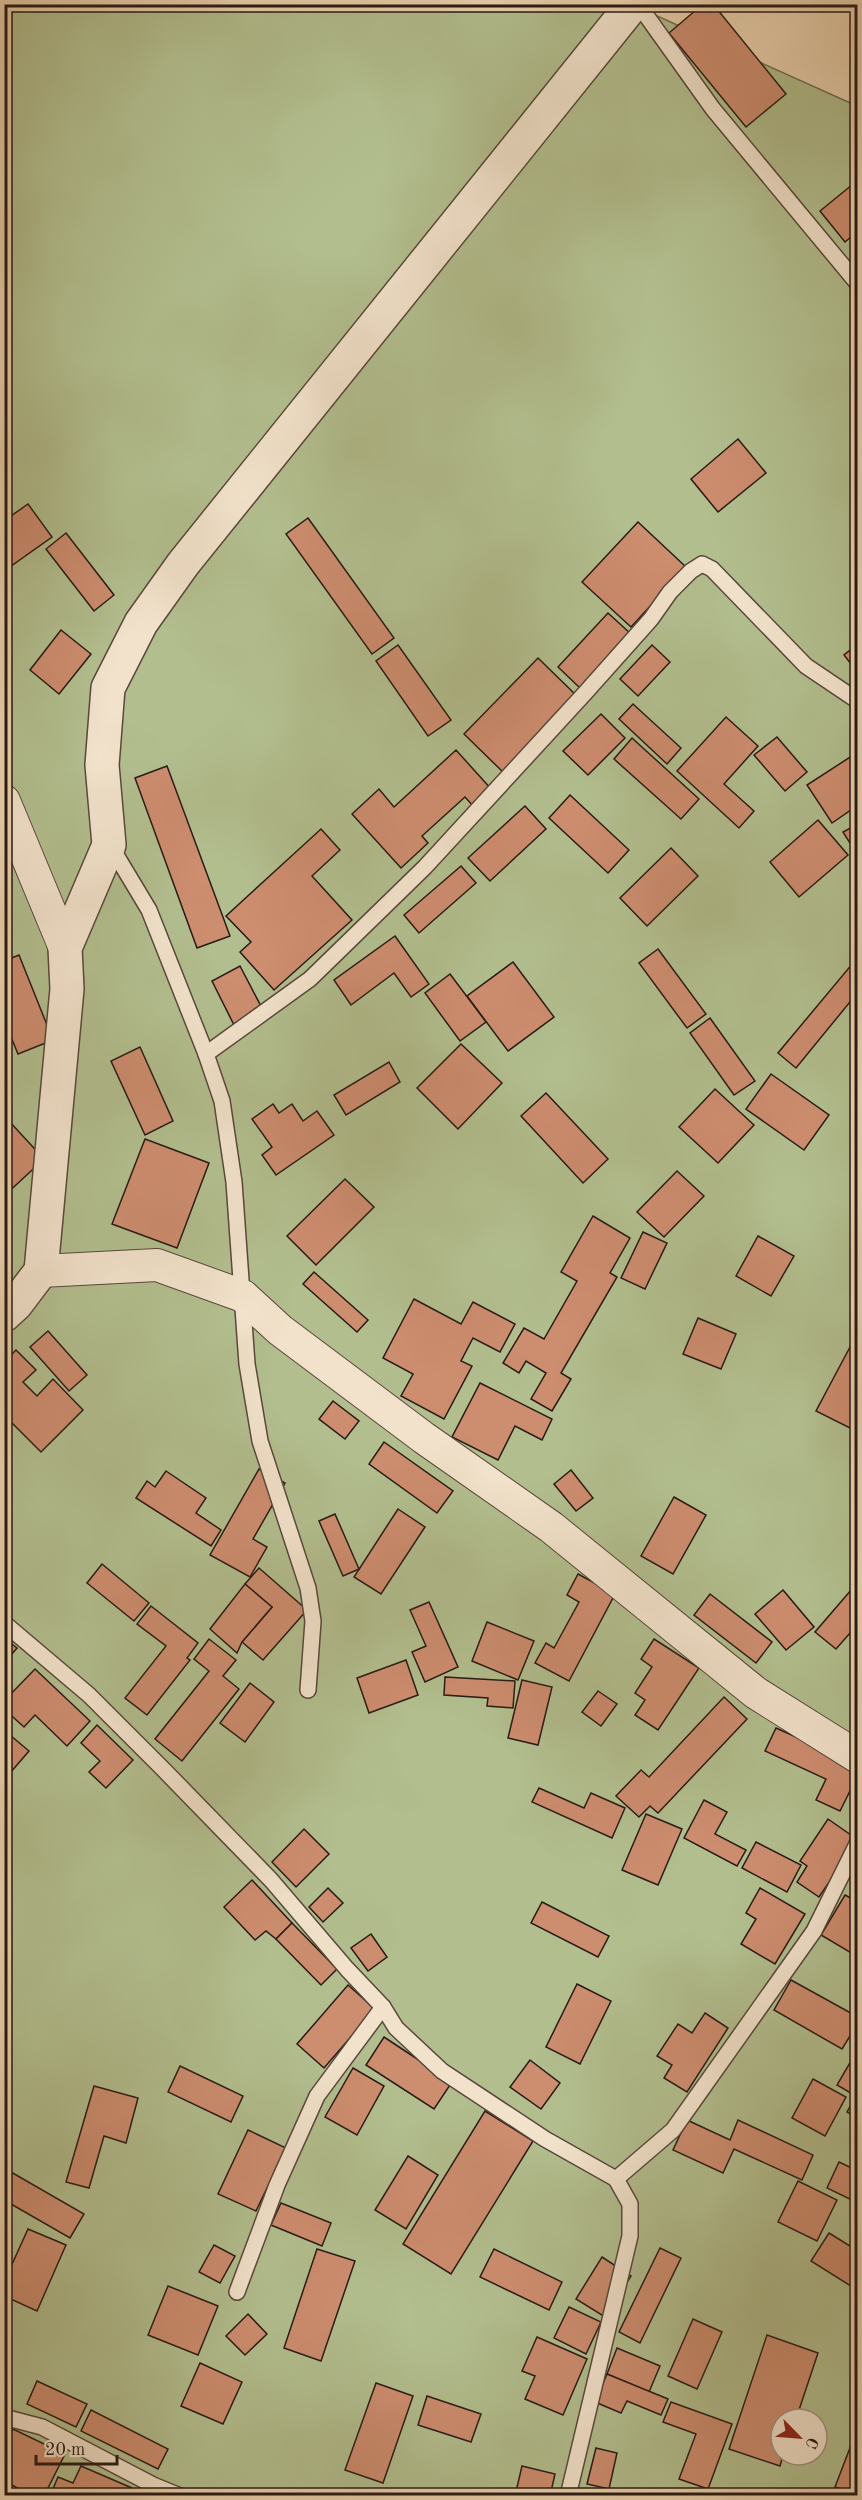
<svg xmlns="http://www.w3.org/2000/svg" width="862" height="2500" viewBox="0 0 862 2500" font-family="'Old Standard TT',serif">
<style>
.green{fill:#b2be8e;stroke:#6d6c52;stroke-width:1.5;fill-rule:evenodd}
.building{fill:#cd8d6f;stroke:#281a15;stroke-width:1.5}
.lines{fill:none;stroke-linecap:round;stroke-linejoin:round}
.service-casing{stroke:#59483c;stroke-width:18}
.minor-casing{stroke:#59483c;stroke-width:34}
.tertiary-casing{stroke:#59483c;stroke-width:36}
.service{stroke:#f2e2cb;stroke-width:15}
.minor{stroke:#f2e2cb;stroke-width:32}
.tertiary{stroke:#f2e2cb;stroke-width:33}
</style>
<rect width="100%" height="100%" fill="#ebd3af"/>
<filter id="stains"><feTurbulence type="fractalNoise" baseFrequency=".00333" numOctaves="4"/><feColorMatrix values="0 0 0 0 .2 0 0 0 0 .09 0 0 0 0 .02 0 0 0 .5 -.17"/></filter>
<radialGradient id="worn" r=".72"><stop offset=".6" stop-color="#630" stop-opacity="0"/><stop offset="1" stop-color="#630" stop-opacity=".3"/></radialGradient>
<!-- green -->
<path class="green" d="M5,5H638L637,7L857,106V2495L5,2496ZM781,2419H817V2455H781Z"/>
<!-- building -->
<g class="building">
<path d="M703,4H713L786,94L746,127L669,33Z"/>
<path d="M858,180V231L845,242L820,211Z"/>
<path d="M738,439L766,473L718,512L691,479Z"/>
<path d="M28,504L52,537L4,571V521Z"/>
<path d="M308,518L394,638L372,654L286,534Z"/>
<path d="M638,522L686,567L631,627L582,582Z"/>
<path d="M66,533L114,595L94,611L46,549Z"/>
<path d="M608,613L631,634L580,688L558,667Z"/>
<path d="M61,630L91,654L59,694L30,670Z"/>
<path d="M858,644V673L844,655Z"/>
<path d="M398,645L451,720L428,736L376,661Z"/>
<path d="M652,645L670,662L638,696L620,679Z"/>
<path d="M538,658L579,698L505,774L464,734Z"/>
<path d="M633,704L681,748L667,764L619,719Z"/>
<path d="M601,714L625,738L588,775L563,751Z"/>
<path d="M726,717L758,746L724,784L754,811L739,828L677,771Z"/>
<path d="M777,737L807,772L785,791L754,755Z"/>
<path d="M632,738L699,799L681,819L614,759Z"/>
<path d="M456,750L492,790L474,807L465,797L422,836L428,843L401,868L352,814L379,789L394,807Z"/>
<path d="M858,752V805L832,823L807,785Z"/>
<path d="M167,766L230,936L197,948L135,778Z"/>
<path d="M570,795L629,850L608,873L549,818Z"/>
<path d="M525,806L546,829L490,881L468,858Z"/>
<path d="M818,820L848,855L799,897L770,862Z"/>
<path d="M858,824V856L843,832Z"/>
<path d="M321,829L340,850L312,876L352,920L274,990L240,952L251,942L226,916Z"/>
<path d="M671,848L698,876L647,926L620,898Z"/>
<path d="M461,866L476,883L419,933L404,915Z"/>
<path d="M395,936L429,984L411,997L394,973L351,1005L334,980Z"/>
<path d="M658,949L706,1014L687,1028L639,963Z"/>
<path d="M19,955L53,1040L18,1054L4,1020V961Z"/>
<path d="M858,957V1000L854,997L796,1068L778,1053Z"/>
<path d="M513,962L554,1017L508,1051L467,996Z"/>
<path d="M240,966L263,1010L234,1025L212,981Z"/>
<path d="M450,974L486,1022L460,1041L425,993Z"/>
<path d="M710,1018L755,1081L734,1095L690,1033Z"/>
<path d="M461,1044L502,1083L458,1129L417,1088Z"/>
<path d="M140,1047L173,1121L145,1135L111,1061Z"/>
<path d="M389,1062L400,1082L346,1115L334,1095Z"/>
<path d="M771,1074L829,1115L804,1150L746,1109Z"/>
<path d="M715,1089L754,1125L718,1163L679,1127Z"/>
<path d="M546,1093L608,1159L583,1183L521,1116Z"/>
<path d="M273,1104L279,1113L292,1104L303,1121L317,1111L334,1135L276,1175L262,1155L272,1147L252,1119Z"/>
<path d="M9,1121L44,1159L4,1196V1125Z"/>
<path d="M145,1139L209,1163L177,1248L112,1224Z"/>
<path d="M677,1171L704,1196L664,1237L637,1212Z"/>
<path d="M345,1179L374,1207L316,1265L287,1236Z"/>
<path d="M593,1216L630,1238L610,1273L617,1277L561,1373L571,1379L552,1411L531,1399L546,1373L526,1361L519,1373L503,1363L524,1328L544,1339L577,1281L561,1272Z"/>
<path d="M643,1232L667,1243L645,1289L621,1278Z"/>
<path d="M758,1236L794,1256L771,1296L736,1276Z"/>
<path d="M314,1272L368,1320L357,1332L303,1284Z"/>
<path d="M414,1299L461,1324L473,1302L515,1324L500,1352L473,1338L461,1361L472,1366L444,1419L401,1396L413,1374L383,1358Z"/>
<path d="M698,1318L736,1334L721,1369L683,1354Z"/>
<path d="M48,1331L87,1375L69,1391L30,1347Z"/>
<path d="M858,1332V1432L816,1411Z"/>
<path d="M16,1350L36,1370L23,1382L37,1396L53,1379L83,1410L41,1452L4,1415V1362Z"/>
<path d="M480,1383L552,1419L542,1440L515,1426L498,1460L452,1437Z"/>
<path d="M333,1401L359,1421L345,1439L319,1419Z"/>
<path d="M384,1442L453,1491L437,1513L369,1464Z"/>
<path d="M259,1469L285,1483L253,1539L267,1547L250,1577L210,1555Z"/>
<path d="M571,1470L593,1498L576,1511L554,1484Z"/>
<path d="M166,1471L206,1498L196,1513L221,1530L211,1546L136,1498L147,1481L155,1487Z"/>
<path d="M674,1497L706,1515L673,1574L641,1556Z"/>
<path d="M398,1509L425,1527L381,1594L354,1577Z"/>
<path d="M335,1514L359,1569L343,1576L319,1521Z"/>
<path d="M102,1564L149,1603L134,1621L87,1583Z"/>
<path d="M259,1568L307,1610L263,1660L242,1642L272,1607L245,1584Z"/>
<path d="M578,1574L615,1594L569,1681L535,1663L546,1643L554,1648L579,1602L567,1595Z"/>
<path d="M858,1582V1624L836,1649L815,1632Z"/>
<path d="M245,1584L272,1607L242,1642L237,1653L210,1629Z"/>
<path d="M783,1590L814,1627L786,1650L755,1614Z"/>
<path d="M710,1594L772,1642L756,1663L694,1615Z"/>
<path d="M429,1602L458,1667L425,1682L412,1652L426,1646L410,1610Z"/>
<path d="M151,1606L198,1643L187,1658L190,1660L147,1715L125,1698L166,1646L137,1624Z"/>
<path d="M487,1622L534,1641L518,1680L472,1661Z"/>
<path d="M4,1638L17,1648L4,1663Z"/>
<path d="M209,1639L236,1660L223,1676L239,1689L182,1761L155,1739L209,1671L194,1659Z"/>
<path d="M654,1639L699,1668L658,1730L635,1715L645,1700L635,1693L652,1667L641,1659Z"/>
<path d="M406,1660L418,1695L369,1713L357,1678Z"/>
<path d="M35,1669L90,1721L67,1746L35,1715L24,1727L4,1709V1701Z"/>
<path d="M445,1677L515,1681L513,1708L487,1706L488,1698L444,1695Z"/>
<path d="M522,1680L552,1687L538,1745L508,1738Z"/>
<path d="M250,1683L274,1702L245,1742L220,1723Z"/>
<path d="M598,1691L617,1704L601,1726L582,1712Z"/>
<path d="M724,1697L747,1719L658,1813L650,1806L639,1817L616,1796L641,1770L649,1777Z"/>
<path d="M97,1725L133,1760L106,1788L89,1772L100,1761L81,1743Z"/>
<path d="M776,1728L854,1763L850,1772L858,1776V1795L850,1791L840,1811L816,1800L826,1779L765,1751Z"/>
<path d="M4,1730L29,1751L4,1780Z"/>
<path d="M539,1788L584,1808L591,1793L625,1808L612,1838L532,1802Z"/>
<path d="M704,1800L727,1812L715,1834L746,1850L737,1866L684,1838Z"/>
<path d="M646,1814L682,1829L658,1885L622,1870Z"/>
<path d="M828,1819L858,1840L819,1897L797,1882L807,1866L800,1861Z"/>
<path d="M304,1829L329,1854L296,1887L272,1862Z"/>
<path d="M756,1842L801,1865L787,1892L742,1868Z"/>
<path d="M252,1880L292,1923L276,1939L266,1931L255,1940L224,1907Z"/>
<path d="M328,1888L343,1903L323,1922L309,1907Z"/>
<path d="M760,1888L805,1914L775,1964L741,1944L756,1919L746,1913Z"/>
<path d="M845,1895L858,1902V1957L821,1935Z"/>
<path d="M542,1902L609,1936L598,1957L531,1923Z"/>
<path d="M292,1923L337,1969L321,1985L276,1939Z"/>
<path d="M371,1934L387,1957L368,1971L351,1948Z"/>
<path d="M791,1980L858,2017V2023L842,2049L774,2010Z"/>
<path d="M577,1984L611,2001L580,2064L546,2047Z"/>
<path d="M348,1985L375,2009L324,2068L297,2044Z"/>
<path d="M705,2013L728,2028L687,2092L664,2078L672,2065L657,2056L678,2024L692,2033Z"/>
<path d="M384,2037L452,2082L434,2109L366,2065Z"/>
<path d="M858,2049V2118L847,2112L856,2096L837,2085Z"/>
<path d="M530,2060L560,2083L541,2109L510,2087Z"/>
<path d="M180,2066L243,2096L231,2122L168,2092Z"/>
<path d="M353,2068L384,2086L357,2135L325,2117Z"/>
<path d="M813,2079L846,2097L825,2136L792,2118Z"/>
<path d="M94,2086L138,2098L126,2143L104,2136L89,2188L66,2182Z"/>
<path d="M485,2111L533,2141L451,2274L403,2244Z"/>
<path d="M687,2120L730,2140L738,2120L813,2155L802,2180L734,2149L723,2173L673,2150Z"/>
<path d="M248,2130L286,2148L256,2211L218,2194Z"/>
<path d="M408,2156L438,2175L406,2229L375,2210Z"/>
<path d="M839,2162L858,2171V2203L827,2188Z"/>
<path d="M4,2168L84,2214L70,2238L4,2200Z"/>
<path d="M798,2181L837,2200L817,2241L778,2222Z"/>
<path d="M281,2203L331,2223L322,2246L271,2225Z"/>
<path d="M28,2229L66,2245L37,2311L4,2296V2282Z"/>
<path d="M829,2233L858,2251V2282L854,2288L811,2261Z"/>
<path d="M214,2245L235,2256L220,2283L199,2272Z"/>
<path d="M660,2248L681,2258L640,2343L619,2332Z"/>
<path d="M317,2249L355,2261L321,2361L284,2348Z"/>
<path d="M494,2249L562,2282L549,2310L480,2277Z"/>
<path d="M602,2257L631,2276L605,2317L576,2299Z"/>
<path d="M168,2286L218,2306L198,2355L148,2335Z"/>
<path d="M569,2307L601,2322L586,2354L554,2338Z"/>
<path d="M248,2314L267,2334L245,2355L226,2336Z"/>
<path d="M693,2319L722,2332L697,2389L668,2376Z"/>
<path d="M767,2335L818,2353L796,2419H781V2455H783L780,2466L729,2449Z"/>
<path d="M537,2337L587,2359L563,2415L525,2399L535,2376L522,2371Z"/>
<path d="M617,2348L660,2366L649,2392L607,2374Z"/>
<path d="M200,2363L242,2382L223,2424L181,2406Z"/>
<path d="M607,2374L668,2399L661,2415L627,2401L621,2413L595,2402Z"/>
<path d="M37,2381L87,2404L76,2427L27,2404Z"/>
<path d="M376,2383L413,2396L383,2483L345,2470Z"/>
<path d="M427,2396L481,2414L471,2442L418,2425Z"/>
<path d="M671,2402L732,2424L708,2489L679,2479L696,2434L663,2422Z"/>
<path d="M91,2410L168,2449L158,2469L81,2431Z"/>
<path d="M858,2427V2495L835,2487Z"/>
<path d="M13,2429L65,2454L44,2496H33L4,2481V2446Z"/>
<path d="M596,2448L617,2453L609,2489L587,2484Z"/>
<path d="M81,2466L132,2488L129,2496H98L88,2491L86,2496H50L58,2477L73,2483Z"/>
<path d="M522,2466L555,2474L550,2496H515Z"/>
</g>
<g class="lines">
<defs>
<g id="service">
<path d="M638,4L713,109L858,284"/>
<path d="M110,845L149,910L206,1054"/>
<path d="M4,1623L89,1695L164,1770L271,1880L347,1969L383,2007L396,2028L442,2071L545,2139L616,2179L630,2204V2236L568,2496"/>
<path d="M308,1690L313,1621L308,1588L260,1441L247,1364L234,1182L222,1101L206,1054L310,979L425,867L586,692L651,619L670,592L691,571L702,564L712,569L806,666L858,701"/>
<path d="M616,2179L673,2130L814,1931L858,1842"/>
<path d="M237,2292L277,2185L317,2096L383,2007"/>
<path d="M4,2417L42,2427L153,2485L180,2496"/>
</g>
<g id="minor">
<path d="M4,801L65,948"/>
<path d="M41,1271L157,1265L243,1296L280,1330L424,1438L551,1527L756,1693L858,1757"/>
</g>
<path id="tertiary" d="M4,1315L16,1304L41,1271L67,989L65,948L109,845L102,765L108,688L141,623L183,564L633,4"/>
</defs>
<!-- service casing -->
<use href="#service" class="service-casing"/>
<!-- minor casing -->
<use href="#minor" class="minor-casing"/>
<!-- tertiary casing -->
<use href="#tertiary" class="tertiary-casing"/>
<!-- service -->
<use href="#service" class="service"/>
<!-- minor -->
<use href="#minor" class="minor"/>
<!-- tertiary -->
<use href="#tertiary" class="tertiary"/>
</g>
<!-- margin -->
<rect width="862" height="2500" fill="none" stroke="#ebd3af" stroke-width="24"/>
<rect x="6" y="6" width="850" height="2488" fill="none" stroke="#281a15" stroke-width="3"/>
<rect x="12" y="12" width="838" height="2476" fill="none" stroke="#281a15" stroke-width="1.5"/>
<!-- north arrow -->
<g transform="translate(799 2437) rotate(115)"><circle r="28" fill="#f2e2cb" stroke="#a19282" stroke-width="1.5"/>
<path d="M0-4.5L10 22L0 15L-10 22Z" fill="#8f2418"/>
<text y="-9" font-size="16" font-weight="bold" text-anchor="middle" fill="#281a15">С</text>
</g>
<!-- scale -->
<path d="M36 2455v9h81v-9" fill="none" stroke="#281a15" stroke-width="3"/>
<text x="45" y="2455" font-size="18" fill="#281a15" stroke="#f2e2cb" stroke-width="4.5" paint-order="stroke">20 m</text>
<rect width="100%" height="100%" filter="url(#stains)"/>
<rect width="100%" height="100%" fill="url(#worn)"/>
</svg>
